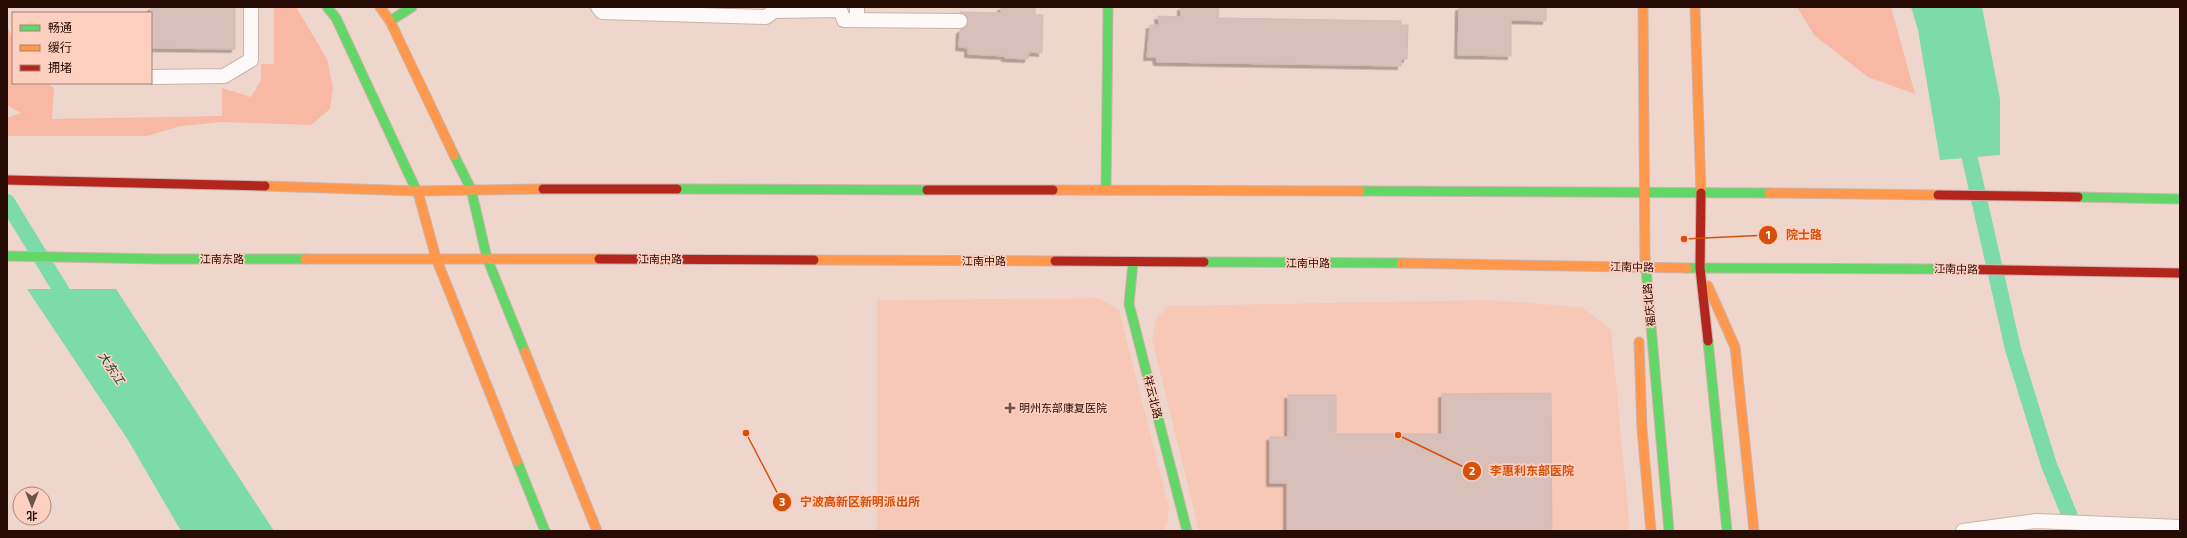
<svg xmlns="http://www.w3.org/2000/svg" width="2187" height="538" viewBox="0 0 2187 538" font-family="'Titillium Web','Noto Sans SC',sans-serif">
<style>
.built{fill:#f8c8b7}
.green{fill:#f7b9a3}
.water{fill:#7cdaab}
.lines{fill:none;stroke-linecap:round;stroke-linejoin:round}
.canal{stroke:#7cdaab;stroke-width:16}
.building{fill:#d9bfba;stroke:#d4b9b5;filter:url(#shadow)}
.street-casing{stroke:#ccb3aa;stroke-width:16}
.fast-casing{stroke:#ccb3aa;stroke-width:11}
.slow-casing{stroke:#ccb3aa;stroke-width:11}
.jam-casing{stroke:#ccb3aa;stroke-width:11}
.street{stroke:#fdf9f8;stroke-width:14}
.fast{stroke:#63d668;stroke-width:9}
.slow{stroke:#ff974d;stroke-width:9}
.jam{stroke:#b3261e;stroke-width:9}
.poi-dot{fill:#6c534a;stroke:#fdcfbf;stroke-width:1.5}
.labels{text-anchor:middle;stroke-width:3.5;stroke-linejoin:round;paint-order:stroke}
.street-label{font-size:11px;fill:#260c04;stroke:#fdcfbf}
.poi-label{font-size:11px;fill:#260c04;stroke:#fdcfbf;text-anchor:start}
.water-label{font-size:12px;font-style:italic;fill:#104b32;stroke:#fdcfbf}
.leader{fill:none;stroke:#d5510b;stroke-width:1.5}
.callout-dot{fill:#d5510b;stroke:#fdcfbf;stroke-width:1.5}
.mark-label{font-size:12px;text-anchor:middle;font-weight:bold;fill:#fff}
.callout-label{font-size:12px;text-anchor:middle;font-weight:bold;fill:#d5510b;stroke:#fdcfbf;stroke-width:3.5;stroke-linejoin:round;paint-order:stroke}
</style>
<defs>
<filter id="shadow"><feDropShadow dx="-3.5" dy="3.5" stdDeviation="0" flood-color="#0004"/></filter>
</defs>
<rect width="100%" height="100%" fill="#efd6cd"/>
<!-- built -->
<g class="built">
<path d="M1099,298L1119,310L1169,507L1167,525L1162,531H877V300Z"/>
<path d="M1489,300L1582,307L1611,330L1630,531H1199L1152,339L1156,319L1169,306Z"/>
</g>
<!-- green -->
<g class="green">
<path d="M274,7H296L327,59L333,88L330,109L311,125L222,122L181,126L147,136H7V118L21,113L7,105V26L13,39V83H47L54,88L52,119L222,116V88L251,97L261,80V64H274Z"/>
<path d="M1797,7H1891L1915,94L1868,77L1814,35Z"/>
</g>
<!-- water -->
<g class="water">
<path d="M1911,7H1982L2000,99V155L1940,160L1918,30Z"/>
<path d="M27,289H116L274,531H181L128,440Z"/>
</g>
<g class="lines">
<!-- canal -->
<g class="canal">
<path d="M1965,137L2013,349L2049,465L2076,531"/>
<path d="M7,202L72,308"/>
</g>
</g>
<!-- building -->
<g class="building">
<path d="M151,7H235V49L151,48Z"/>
<path d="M1001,7H1035V15H1043L1042,53L1029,52L1028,59L1005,58V56L968,54V48L959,47L960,30L964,28L968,21L967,16L960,12L1001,13Z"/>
<path d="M1181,7H1219L1218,18L1401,21V25H1408L1407,59H1401V66L1157,62L1156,57H1147L1150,25H1159L1158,16L1181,17Z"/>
<path d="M1459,7H1546V21L1511,20V56L1458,55Z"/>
<path d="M1551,393L1552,531H1287V483H1270V437H1288V395H1336V434H1442V394Z"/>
</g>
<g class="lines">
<defs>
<g id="street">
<path d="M598,7L602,12L766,17L774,11L840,10L844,20L960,21"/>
<path d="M857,20V7"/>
<path d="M151,77L224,76L251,60V7"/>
<path d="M1963,531L2036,521L2180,527"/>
</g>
<g id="fast">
<path d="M327,7L336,18L419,196"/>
<path d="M390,21L412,7"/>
<path d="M454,155L471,189L487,258L525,352"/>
<path d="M677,189L927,190"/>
<path d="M1106,190L1108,7"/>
<path d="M1360,191L1769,193"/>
<path d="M2078,197L2180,199"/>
<path d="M7,256L161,259H305"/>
<path d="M1645,258L1669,531"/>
<path d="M1133,262L1129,304L1187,531"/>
<path d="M1204,262L1401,263"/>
<path d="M1687,268L1941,269"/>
<path d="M1708,341L1727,531"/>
<path d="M517,461L545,531"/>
</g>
<g id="slow">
<path d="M380,7L390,21L454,155"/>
<path d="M1643,7L1645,258"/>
<path d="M1695,7L1701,193"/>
<path d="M265,186L418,191L543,189"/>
<path d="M1053,190L1360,191"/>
<path d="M1769,193L1938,195"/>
<path d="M419,196L436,258L517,461"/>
<path d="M305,259H599"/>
<path d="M814,260L1055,261"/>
<path d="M1401,263L1687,268"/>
<path d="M1708,286L1735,347L1754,531"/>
<path d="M1639,342L1642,429L1651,531"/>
<path d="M525,352L597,531"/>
</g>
<g id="jam">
<path d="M7,180L265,186"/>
<path d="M543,189H677"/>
<path d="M927,190H1053"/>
<path d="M1701,193L1700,268L1708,341"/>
<path d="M1938,195L2078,197"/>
<path d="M599,259L814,260"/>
<path d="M1055,261L1204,262"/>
<path d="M1941,269L2180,273"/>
</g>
</defs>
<!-- street casing -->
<use href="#street" class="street-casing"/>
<!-- fast casing -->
<use href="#fast" class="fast-casing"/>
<!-- slow casing -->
<use href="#slow" class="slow-casing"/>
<!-- jam casing -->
<use href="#jam" class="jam-casing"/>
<!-- street -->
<use href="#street" class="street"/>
<!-- fast -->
<use href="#fast" class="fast"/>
<!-- slow -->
<use href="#slow" class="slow"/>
<!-- jam -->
<use href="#jam" class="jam"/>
</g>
<!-- markers -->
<path class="poi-dot" d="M1008 402h4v4h4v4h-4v4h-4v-4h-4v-4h4z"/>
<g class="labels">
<!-- street labels -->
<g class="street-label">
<text x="222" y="263">江南东路</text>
<text x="660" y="263">江南中路</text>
<text x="984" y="265">江南中路</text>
<text x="1308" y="267">江南中路</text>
<text transform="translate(1632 267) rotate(1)" y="4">江南中路</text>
<text transform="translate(1956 269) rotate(1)" y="4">江南中路</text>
<text transform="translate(1649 305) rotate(-95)" y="4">福庆北路</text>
<text transform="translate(1153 397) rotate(76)" y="4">祥云北路</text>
</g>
<!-- poi labels -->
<g class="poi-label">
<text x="1019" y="412">明州东部康复医院</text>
</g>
<!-- water labels -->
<g class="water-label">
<text transform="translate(111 368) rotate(56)" y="4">大东江</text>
</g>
</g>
<!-- callouts -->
<path class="leader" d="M1684 239L1768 235M1398 435L1472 471M746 433L782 502"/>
<g class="callout-dot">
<circle cx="1684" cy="239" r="4"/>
<circle cx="1398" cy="435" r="4"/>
<circle cx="746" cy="433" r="4"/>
<circle cx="1768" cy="235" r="10"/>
<circle cx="1472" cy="471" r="10"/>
<circle cx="782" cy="502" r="10"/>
</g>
<g class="mark-label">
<text x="1768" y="239">1</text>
<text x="1472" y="475">2</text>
<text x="782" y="506">3</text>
</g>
<g class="callout-label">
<text x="1804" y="239">院士路</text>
<text x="1532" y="475">李惠利东部医院</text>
<text x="860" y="506">宁波高新区新明派出所</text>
</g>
<!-- border -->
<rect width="2187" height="538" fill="none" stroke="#260c04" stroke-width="16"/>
<!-- legend -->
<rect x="12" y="12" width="140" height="72" fill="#fdcfbf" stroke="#a78174"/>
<rect x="20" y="25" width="20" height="6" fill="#63d668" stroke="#a78174"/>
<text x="48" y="32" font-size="12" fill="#260c04">畅通</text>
<rect x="20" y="45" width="20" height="6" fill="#ff974d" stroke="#a78174"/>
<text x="48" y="52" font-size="12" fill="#260c04">缓行</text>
<rect x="20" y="65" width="20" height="6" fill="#b3261e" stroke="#a78174"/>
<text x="48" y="72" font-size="12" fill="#260c04">拥堵</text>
<!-- north arrow -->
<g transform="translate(32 506) rotate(180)"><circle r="19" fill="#fdcfbf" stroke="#a78174"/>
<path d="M0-3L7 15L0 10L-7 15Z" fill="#6c534a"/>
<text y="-6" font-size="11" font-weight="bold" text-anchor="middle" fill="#260c04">北</text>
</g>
</svg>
